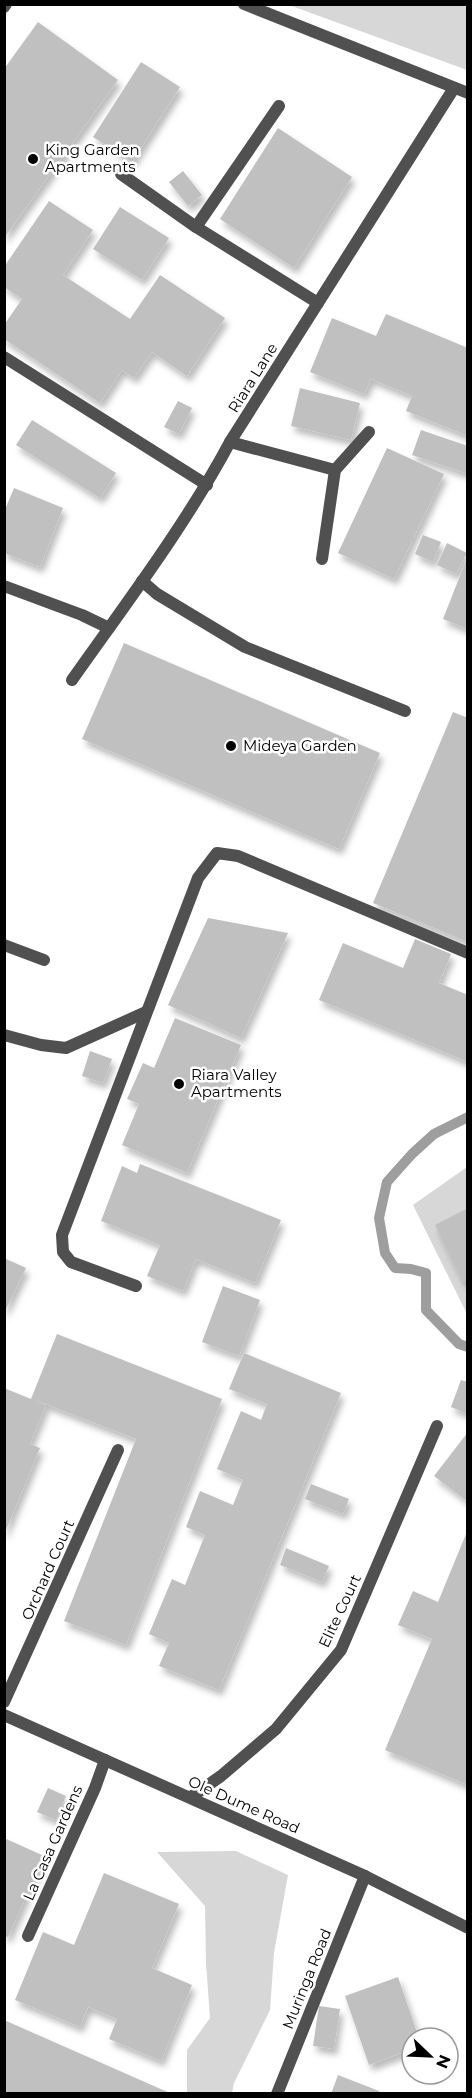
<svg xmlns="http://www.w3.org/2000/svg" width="472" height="2098" viewBox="0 0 472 2098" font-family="Montserrat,sans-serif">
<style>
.green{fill:#d7d7d7}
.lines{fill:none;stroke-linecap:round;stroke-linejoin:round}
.stream{stroke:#9e9e9e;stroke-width:10}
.building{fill:#c0c0c0;filter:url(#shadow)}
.service{stroke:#505050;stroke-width:12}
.minor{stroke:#505050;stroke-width:12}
.tertiary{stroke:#505050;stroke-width:12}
.poi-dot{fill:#000;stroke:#fff;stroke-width:2}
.labels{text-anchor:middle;stroke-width:5;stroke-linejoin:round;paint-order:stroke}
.poi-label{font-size:15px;fill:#000;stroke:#fff;text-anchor:start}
.street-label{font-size:15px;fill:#000;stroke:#fff}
</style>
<defs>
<filter id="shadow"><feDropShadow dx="3.5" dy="6" stdDeviation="3" flood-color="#0004"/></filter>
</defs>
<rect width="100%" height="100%" fill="#fff"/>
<!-- green -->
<g class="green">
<path d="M289,5H467V70Z"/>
<path d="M467,1167V1314L413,1205Z"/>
<path d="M236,1851L288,1875L274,1953L270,2010L234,2083L232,2093H187V2050L210,2018L206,1963L205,1906L157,1852Z"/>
</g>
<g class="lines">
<!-- stream -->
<path class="stream" d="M468,1117L434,1134L412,1154L387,1182L379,1218L385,1253L395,1268L411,1269L426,1273V1310L459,1344L468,1347"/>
</g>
<!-- building -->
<g class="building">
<path d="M38,22L118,80L4,238V69Z"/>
<path d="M141,62L180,87L132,162L93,137Z"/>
<path d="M278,128L352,177L294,268L220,219Z"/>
<path d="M183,171L202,195L188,206L169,182Z"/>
<path d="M49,201L93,230L63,275L130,319L160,275L225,318L187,376L152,352L134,378L122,370L100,403L4,339V325L22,299L4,287V267Z"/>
<path d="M120,207L169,238L142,280L93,249Z"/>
<path d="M386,314L468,348V436L406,411L412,396L371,379L364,394L310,372L332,318L376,336Z"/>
<path d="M300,388L360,403L351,440L291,426Z"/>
<path d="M178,401L192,408L179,434L164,427Z"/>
<path d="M32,420L116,473L100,498L16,445Z"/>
<path d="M421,430L468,446V474L412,455Z"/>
<path d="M387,448L444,474L394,579L338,553Z"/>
<path d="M14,488L63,508L40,567L4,553V512Z"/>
<path d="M423,535L441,542L433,562L415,554Z"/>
<path d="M447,543L467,553L456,574L437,565Z"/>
<path d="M467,558H468V629L443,619Z"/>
<path d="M124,643L380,753L339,849L82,739Z"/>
<path d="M453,712L468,718V942L373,903Z"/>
<path d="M208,918L288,933L241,1038L168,1005Z"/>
<path d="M415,939L451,954L439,983L468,995V1062L319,1000L343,943L403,968Z"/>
<path d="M175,1018L241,1045L187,1173L122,1145L139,1104L127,1099L143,1063L154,1068Z"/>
<path d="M90,1051L112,1059L103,1083L82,1076Z"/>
<path d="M140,1164L281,1220L255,1283L196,1259L183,1291L147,1276L160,1245L101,1221L122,1166L137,1173Z"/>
<path d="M468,1208V1280L463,1282L435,1225Z"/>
<path d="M4,1258L26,1268L4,1313Z"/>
<path d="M223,1286L260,1300L239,1356L202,1342Z"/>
<path d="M57,1334L222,1399L126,1645L64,1621L136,1439L35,1400L46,1405L30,1444L40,1448L4,1535V1388L31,1399Z"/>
<path d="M244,1353L341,1393L219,1690L159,1666L169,1643L149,1634L172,1579L185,1585L205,1535L186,1527L200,1491L233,1505L243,1480L217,1469L241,1411L261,1420L267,1404L229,1389Z"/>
<path d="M461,1380L468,1382V1414L451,1407Z"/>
<path d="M468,1432V1502L434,1476Z"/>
<path d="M311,1484L349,1499L343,1514L305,1499Z"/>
<path d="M466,1534L468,1535V1785L385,1750L432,1639L398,1625L413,1591L438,1602Z"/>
<path d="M286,1548L329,1566L322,1582L280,1565Z"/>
<path d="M48,1788L66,1796L56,1820L37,1812Z"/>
<path d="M4,1838L44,1856L8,1937L4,1936Z"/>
<path d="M104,1873L179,1904L152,1968L192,1985L161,2061L109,2039L117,2019L88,2007L80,2027L15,2000L43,1932L74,1945Z"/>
<path d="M398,1977L419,2038H412V2049L369,2065L345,1996Z"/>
<path d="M319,2006L340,2009L334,2049L313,2046Z"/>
<path d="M4,2020L172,2094H4Z"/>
<path d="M338,2075L379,2091V2094H331Z"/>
</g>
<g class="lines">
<!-- service -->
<g class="service">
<path d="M4,7L6,4"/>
<path d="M4,357L207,485"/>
<path d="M230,442L335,470"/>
<path d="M322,559L335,470L369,432"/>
<path d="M142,581L157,594L245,647L405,711"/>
<path d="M4,586L82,615L109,628"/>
<path d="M4,945L44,960"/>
<path d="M4,1702L118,1450"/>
<path d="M191,1797L221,1776L276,1729L341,1650L437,1426"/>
<path d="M28,1936L95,1788L105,1760"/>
</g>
<!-- minor -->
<g class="minor">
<path d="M244,4L468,93"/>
<path d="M121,174L196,227L318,303"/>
<path d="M196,227L279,106"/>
<path d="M72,680C127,602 185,526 230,442L454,88"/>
<path d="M4,1035L41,1045L66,1048L146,1012"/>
<path d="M136,1286L71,1262L63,1252L62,1235L198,878L217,853L238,856L468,953"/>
<path d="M277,2094L365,1876"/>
</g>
<!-- tertiary -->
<path class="tertiary" d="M4,1715L365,1876L468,1928"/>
</g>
<!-- markers -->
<g class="poi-dot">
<circle cx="33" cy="159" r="6"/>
<circle cx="231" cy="746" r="6"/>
<circle cx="179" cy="1084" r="6"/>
</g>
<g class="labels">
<!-- poi labels -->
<g class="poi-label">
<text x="45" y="155">King Garden<tspan x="45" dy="17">Apartments</tspan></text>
<text x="243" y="751">Mideya Garden</text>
<text x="191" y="1080">Riara Valley<tspan x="191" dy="17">Apartments</tspan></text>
</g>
<!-- street labels -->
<g class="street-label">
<text transform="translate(253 378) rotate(-58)" y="5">Riara Lane</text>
<text transform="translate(48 1570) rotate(-66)" y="5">Orchard Court</text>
<text transform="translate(340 1611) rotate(-65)" y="5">Elite Court</text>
<text transform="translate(244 1805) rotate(24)" y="5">Ole Dume Road</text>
<text transform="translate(53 1843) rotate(-66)" y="5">La Casa Gardens</text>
<text transform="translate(307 1979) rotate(-68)" y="5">Muringa Road</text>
</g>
</g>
<!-- border -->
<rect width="472" height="2098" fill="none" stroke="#000000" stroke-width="12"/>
<!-- north arrow -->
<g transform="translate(430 2056) rotate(113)"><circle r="28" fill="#ffffff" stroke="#999999" stroke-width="1.5"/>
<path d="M0-4.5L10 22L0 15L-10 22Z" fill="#000000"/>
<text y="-9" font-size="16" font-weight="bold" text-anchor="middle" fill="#000000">N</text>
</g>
</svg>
